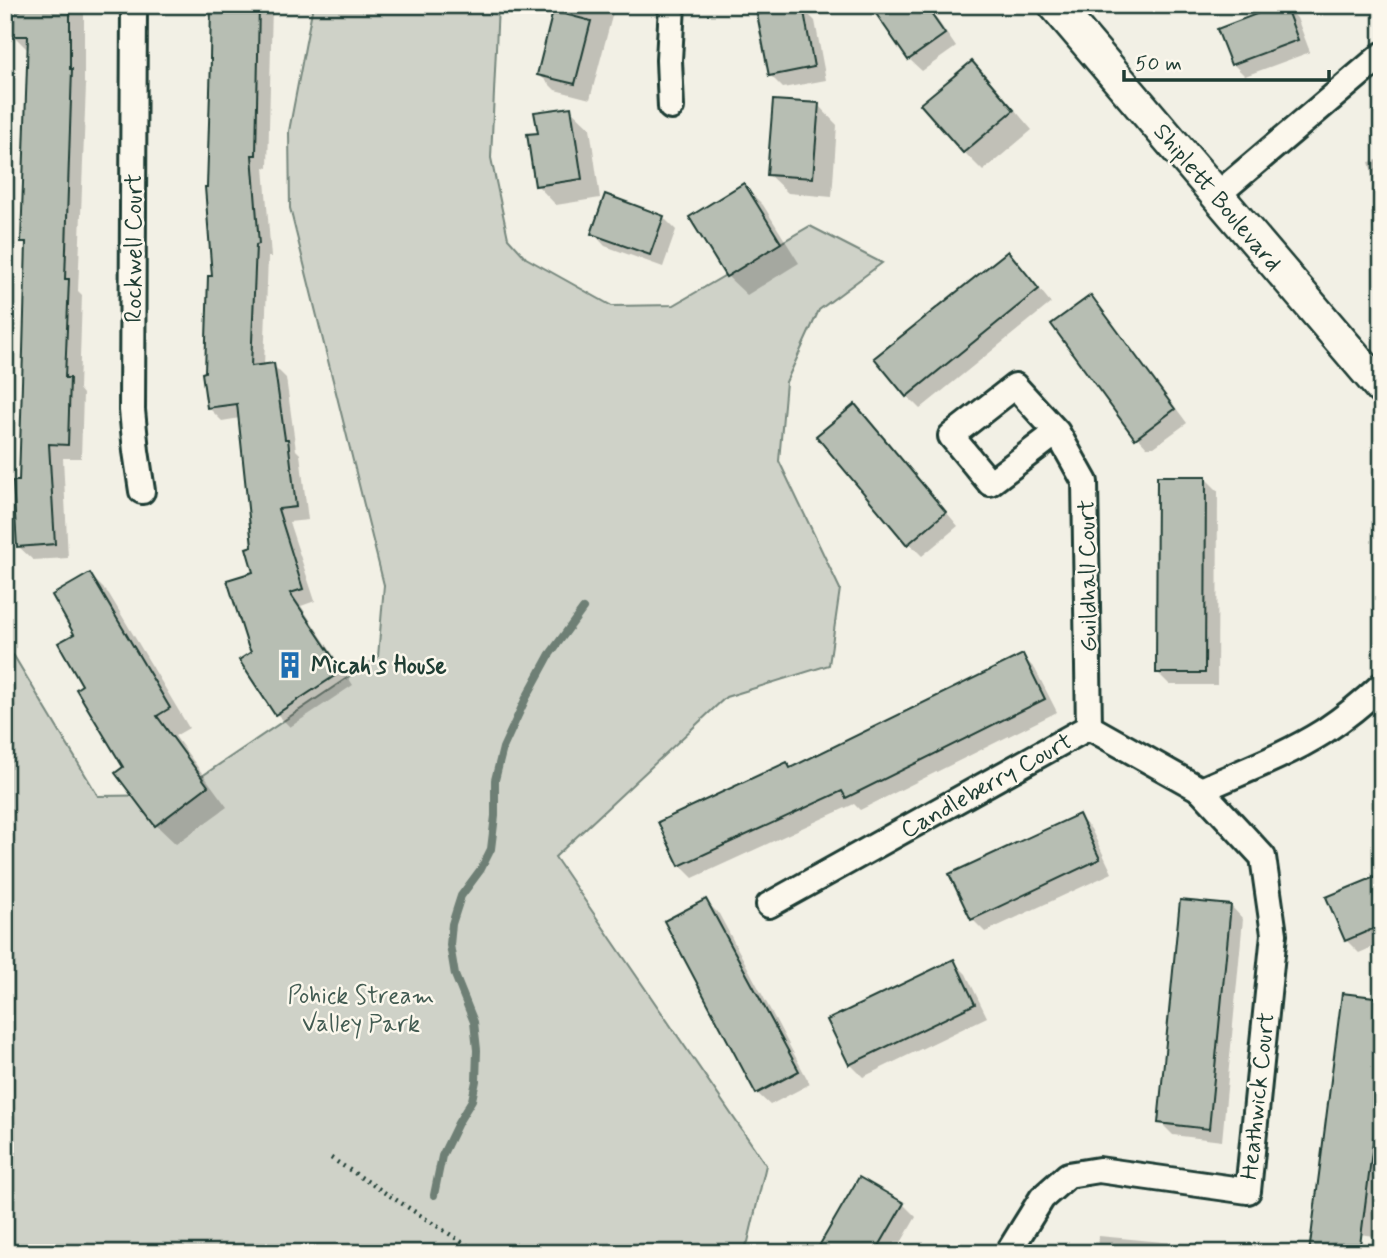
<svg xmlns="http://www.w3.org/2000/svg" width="1387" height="1258" viewBox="0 0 1387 1258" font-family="Mynerve,sans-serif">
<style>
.green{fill:#cfd2c8;stroke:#77887e;stroke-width:2}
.shadow{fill:#0003}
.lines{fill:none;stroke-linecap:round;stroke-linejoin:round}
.stream{stroke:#6e7f75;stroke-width:8}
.building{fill:#b7beb3;stroke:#1f3d34;stroke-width:2}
.minor-casing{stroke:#1f3d34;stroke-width:30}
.tertiary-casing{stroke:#1f3d34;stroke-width:37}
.path{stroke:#1f3d34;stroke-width:4.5;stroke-dasharray:2 5;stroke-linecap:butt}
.minor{stroke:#fbf7ec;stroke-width:24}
.tertiary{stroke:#fbf7ec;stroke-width:32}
.labels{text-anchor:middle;stroke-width:5;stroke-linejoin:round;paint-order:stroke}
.street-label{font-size:24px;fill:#1f3d34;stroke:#fbf7ec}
.poi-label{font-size:24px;font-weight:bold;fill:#1f3d34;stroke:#fbf7ec;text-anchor:start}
.park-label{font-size:24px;fill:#425b52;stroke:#fbf7ec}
</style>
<rect width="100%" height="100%" fill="#f2f0e5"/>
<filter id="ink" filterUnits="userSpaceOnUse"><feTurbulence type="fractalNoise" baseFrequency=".0143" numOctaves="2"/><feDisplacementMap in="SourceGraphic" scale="14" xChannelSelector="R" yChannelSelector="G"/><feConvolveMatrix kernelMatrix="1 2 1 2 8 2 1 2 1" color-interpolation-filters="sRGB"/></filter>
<g filter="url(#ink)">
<!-- green -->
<path class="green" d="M313,5H498L491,158L508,238L526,258L612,306L674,305L810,226L882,263L819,310L786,382L779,461L840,589L829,665L726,697L555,857L766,1165L748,1242L739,1253H5V649L14,656L98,796L174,795L378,657L384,585L290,208L289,131Z"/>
<!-- shadow -->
<g class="shadow">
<path d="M22,5H84V83L86,85L78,291L82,295L79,389L83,394L81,458H63L68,558L33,560L18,546L28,245L23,241L30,49H27L13,35L22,12Z"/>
<path d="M213,5H272L268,168L264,167L271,257H268L264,366L273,365L286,378L296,450L300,454L308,520L289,522L315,601L301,606L353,685L290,727L277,714L254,652V547L240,418L222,421L209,408L207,374L214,278Z"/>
<path d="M560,5H615L590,99L555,90L539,74Z"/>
<path d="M872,5H927L956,47L922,71L909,59Z"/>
<path d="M1284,6L1297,18L1310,52L1245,76L1233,64Z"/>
<path d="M802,8L815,21L826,80L783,88L770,75Z"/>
<path d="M972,63L991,82L1032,130L983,171L964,152Z"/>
<path d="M818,105L837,125L832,197L788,193L768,174Z"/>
<path d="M570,109L590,128L600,198L556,205L537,185L540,134Z"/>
<path d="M1382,159V210L1369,162Z"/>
<path d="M744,186L763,205L799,263L747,295L727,276Z"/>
<path d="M663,217L676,230L663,267L605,246L593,233Z"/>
<path d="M1008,253L1021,266L1051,303L920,409L907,396L877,359Z"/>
<path d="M1090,298L1103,310L1187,423L1154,447H1147L1134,433Z"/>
<path d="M855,406L868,419L958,526L922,556L909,543Z"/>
<path d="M1205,478L1218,491L1217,685H1170L1157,672Z"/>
<path d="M90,575L109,594L189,728L175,736L227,807L176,844L156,825L85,686Z"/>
<path d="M1022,656L1035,669L1057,712L860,810L854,804L693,878L680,865L787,764L792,769Z"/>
<path d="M1078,816L1091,829L1112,873L985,932L972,919Z"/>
<path d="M1382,876V943L1359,953L1346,940Z"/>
<path d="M706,901L719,914L810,1084L770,1105L757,1093Z"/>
<path d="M1231,906L1243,919L1222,1141L1173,1135L1160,1122Z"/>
<path d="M953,961L966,974L987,1017L863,1077L850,1064Z"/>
<path d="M1382,1000V1184L1375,1236L1328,1230Z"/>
<path d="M903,1204L916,1217L895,1253H817Z"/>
<path d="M1099,1236L1281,1253H1097Z"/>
</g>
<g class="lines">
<!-- stream -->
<path class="stream" d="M434,1195L442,1156L458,1123L472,1100L476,1081L477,1050L474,1022L455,975L450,945L452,924L461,896L481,869L491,849L495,816V780L503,748L526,698L550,654L583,609"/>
</g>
<!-- building -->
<g class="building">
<path d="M20,5H70V69H72L65,279H69L65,378H70L68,445L49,444L55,544L17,547L13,481H19L23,351L26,242H21L28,36H11V11L20,10Z"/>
<path d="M211,5H259L256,155H252L259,244L256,245L251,366L274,363L285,439H288L296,507L278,509L303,589L290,593L342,671L275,715L239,660L251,652L248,646L227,580L253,572L246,548L252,546L237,404L207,408L202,373L205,372L208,276H212L205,187H207L211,59H210Z"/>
<path d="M870,5H925L945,34L908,60Z"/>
<path d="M1280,5H1285L1298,40L1231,65L1217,29Z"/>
<path d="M803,6L814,67L769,76L757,14Z"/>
<path d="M553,11L591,21L575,84L537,75Z"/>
<path d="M972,61L1014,110L963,153L920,104Z"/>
<path d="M773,100L819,103L813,178L767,175Z"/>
<path d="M571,107L582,179L535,186L527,134L538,133L534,112Z"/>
<path d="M744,183L781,243L726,277L689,217Z"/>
<path d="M605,194L664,216L650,255L591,234Z"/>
<path d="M1008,251L1039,289L906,397L874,358Z"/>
<path d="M1091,295L1175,409L1135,439L1051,324Z"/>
<path d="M855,404L946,512L907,545L816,436Z"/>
<path d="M1157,476H1206L1205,673H1156Z"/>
<path d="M90,573L170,708L157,716L208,786L155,826L115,773L123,767L76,689L82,685L58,643L74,634L52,595Z"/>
<path d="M1023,654L1045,699L846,798L842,791L679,866L658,822L787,762L790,768Z"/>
<path d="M1079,814L1100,859L971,920L949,874Z"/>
<path d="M1382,874V925L1345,941L1326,897Z"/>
<path d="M706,899L799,1071L756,1094L664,921Z"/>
<path d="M1180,900L1231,905L1209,1129L1158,1123Z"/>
<path d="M954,959L975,1004L849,1065L827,1020Z"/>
<path d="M1342,993L1382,998V1073L1359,1253H1309Z"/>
<path d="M859,1177L904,1203L875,1253H815Z"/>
</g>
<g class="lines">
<defs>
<g id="minor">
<path d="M134,5L132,410L136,451L142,491"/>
<path d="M671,107L669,60L672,5"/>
<path d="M1217,195L1382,55"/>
<path d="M1057,432L990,483L951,436L1015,386L1057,432L1085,482L1089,727"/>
<path d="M1201,790C1241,772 1285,756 1323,732C1344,718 1363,703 1382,685"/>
<path d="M769,905L1089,727L1201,790L1263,857L1274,934L1248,1191L1099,1170L1068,1175L1042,1198L1008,1253"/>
</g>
<path id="tertiary" d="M1055,5L1382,389"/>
</defs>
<!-- minor casing -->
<use href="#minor" class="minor-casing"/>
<!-- tertiary casing -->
<use href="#tertiary" class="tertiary-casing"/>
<!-- path -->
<path class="path" d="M331,1158L479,1253"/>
<!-- minor -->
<use href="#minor" class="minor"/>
<!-- tertiary -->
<use href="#tertiary" class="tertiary"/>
</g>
</g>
<!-- icons -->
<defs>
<symbol id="building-bare" viewBox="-9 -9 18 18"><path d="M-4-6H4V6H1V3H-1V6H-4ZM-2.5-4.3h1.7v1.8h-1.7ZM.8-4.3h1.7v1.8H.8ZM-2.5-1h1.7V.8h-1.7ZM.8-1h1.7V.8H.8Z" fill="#1f6fb2" stroke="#fbf7ec" stroke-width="2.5" paint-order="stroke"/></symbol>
</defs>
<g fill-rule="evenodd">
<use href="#building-bare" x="271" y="646" width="38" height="38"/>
</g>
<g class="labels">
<!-- street labels -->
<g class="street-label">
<text transform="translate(1218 197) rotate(50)" y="8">Shiplett Boulevard</text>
<text transform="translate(133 248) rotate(-90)" y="8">Rockwell Court</text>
<text transform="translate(1087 576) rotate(-91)" y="8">Guildhall Court</text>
<text transform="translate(986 785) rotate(-29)" y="8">Candleberry Court</text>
<text transform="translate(1257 1096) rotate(-84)" y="8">Heathwick Court</text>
</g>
<!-- poi labels -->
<g class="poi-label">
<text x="311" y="673">Micah's House</text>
</g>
<!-- park labels -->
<g class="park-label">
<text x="361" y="1003">Pohick Stream<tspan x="361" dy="28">Valley Park</tspan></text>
</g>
</g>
<!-- margin -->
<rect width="1387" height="1258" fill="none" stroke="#fbf7ec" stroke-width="28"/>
<rect x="14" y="14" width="1359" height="1230" fill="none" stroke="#1f3d34" stroke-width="2.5" filter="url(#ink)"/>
<!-- scale -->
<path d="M1124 70v10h205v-10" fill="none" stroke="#1f3d34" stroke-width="3.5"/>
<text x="1135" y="70" font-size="21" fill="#1f3d34" stroke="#fbf7ec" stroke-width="5" paint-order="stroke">50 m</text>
</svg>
